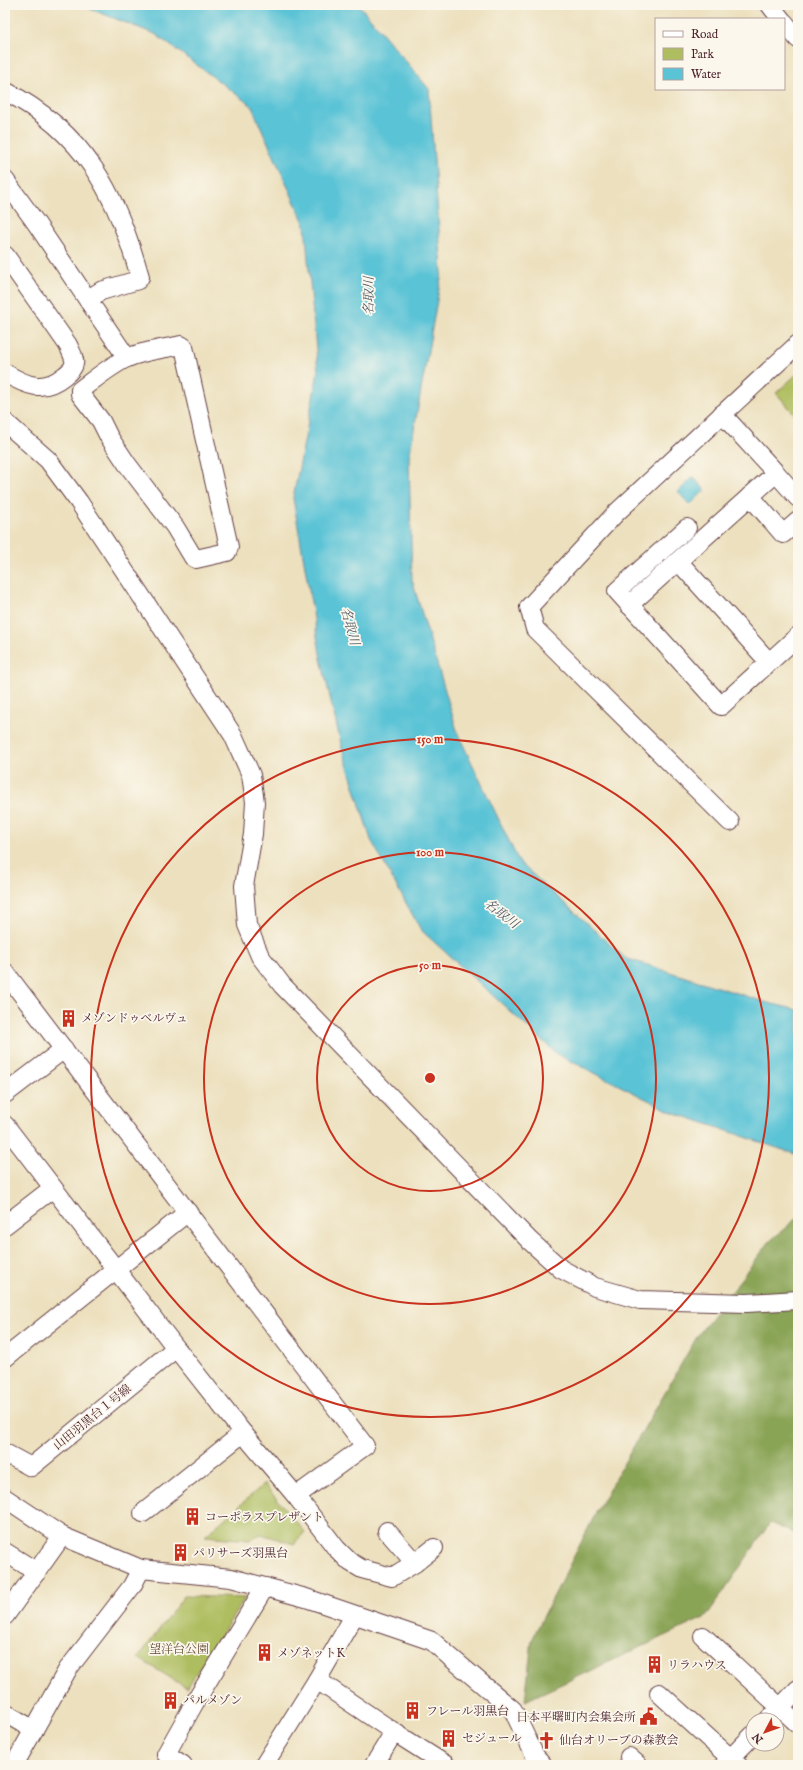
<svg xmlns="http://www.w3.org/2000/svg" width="803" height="1770" viewBox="0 0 803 1770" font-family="'IM FELL English','Noto Serif JP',serif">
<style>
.green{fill:#aebd5f;stroke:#7c6e45}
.forest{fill:#8aa456;stroke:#6a6240}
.water{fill:#5ac3d6;stroke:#527180}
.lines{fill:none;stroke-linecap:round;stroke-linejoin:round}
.minor-casing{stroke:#623c41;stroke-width:20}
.minor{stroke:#fff;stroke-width:18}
.ring{fill:none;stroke:#c8321e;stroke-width:2}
.labels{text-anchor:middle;stroke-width:3.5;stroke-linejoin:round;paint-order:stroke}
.poi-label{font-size:12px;fill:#4a1f2b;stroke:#fbf7ec;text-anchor:start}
.street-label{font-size:12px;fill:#4a1f2b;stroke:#fbf7ec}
.park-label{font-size:12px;fill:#684e3b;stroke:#fbf7ec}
.water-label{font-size:13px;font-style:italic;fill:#505867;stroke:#fbf7ec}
.centre{fill:#c8321e;stroke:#fbf7ec;stroke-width:2}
.ring-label{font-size:12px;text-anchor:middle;font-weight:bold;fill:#c8321e;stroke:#fbf7ec;stroke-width:3.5;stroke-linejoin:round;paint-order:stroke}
</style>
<rect width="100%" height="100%" fill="#fbf7ec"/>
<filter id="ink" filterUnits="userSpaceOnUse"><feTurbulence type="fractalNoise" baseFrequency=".025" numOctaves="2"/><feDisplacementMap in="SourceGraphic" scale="8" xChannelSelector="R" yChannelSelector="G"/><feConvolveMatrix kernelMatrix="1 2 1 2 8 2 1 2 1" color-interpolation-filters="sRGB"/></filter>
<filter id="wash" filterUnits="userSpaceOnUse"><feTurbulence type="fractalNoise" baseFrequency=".012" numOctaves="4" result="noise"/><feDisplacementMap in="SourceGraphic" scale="16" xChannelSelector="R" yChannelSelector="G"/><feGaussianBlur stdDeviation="0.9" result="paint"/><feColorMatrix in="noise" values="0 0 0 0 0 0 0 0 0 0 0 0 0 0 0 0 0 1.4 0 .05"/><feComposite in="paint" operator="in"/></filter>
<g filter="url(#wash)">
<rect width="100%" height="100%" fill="#ece0be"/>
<!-- green -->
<g class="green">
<path d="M798,373V418L776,393Z"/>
<path d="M264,1484L305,1532L294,1544L261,1534L249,1540L205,1536Z"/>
<path d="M184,1596L245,1598L187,1688L138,1658Z"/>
</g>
<!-- forest -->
<path class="forest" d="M798,1217V1535L770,1523L706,1617L525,1701L532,1639L602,1501L698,1335L770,1241Z"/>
<!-- water -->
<g class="water">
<path d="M80,5H359L429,89L442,272L409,458L412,580L458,734L519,862L625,958L768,1003L798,1010V1155L672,1112L557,1054L421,930L371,840L342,748L321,659L293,498L318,372L305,225L251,105L155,34Z"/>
<path d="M693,477L705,490L690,505L678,492Z"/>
</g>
</g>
<g filter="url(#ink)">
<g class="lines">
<defs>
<g id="minor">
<path d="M770,5L781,19"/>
<path d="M784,22L798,39"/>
<path d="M5,91C85,132 117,195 140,277L138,280L101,291L88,299"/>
<path d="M5,180L36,223L127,358"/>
<path d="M5,255L68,345C75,360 79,365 64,376C43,393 27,386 5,373"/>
<path d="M181,345L184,347L229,547L227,552L196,559L193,557L175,527L127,464L109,437L101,421L80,394V390C95,379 110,366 127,358C143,351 164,349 181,345Z"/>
<path d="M5,422L48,460L79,502L233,735L251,775L255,802L253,834L244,886L247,925L260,956L282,985L530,1241L561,1269L595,1287L640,1300L747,1303L798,1300"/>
<path d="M776,473L798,498"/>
<path d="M750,496L783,534L798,521"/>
<path d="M687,528L617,591L721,706L798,636"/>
<path d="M678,561L769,662"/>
<path d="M629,605L776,473L722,414"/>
<path d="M730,822L535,629L529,607L616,513L798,344"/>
<path d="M5,972L365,1446L296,1496"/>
<path d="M5,1094L64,1049"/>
<path d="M5,1125L176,1348L243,1433L296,1496L336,1548L350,1562L362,1569L392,1577L415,1563L434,1548"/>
<path d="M5,1225L53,1188"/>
<path d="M5,1358L188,1212"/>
<path d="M5,1453L31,1467L176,1348"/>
<path d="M5,1498L62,1536L141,1569"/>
<path d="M143,1513L243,1433"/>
<path d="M387,1531L415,1563"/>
<path d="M5,1552L37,1572"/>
<path d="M5,1616L62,1536"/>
<path d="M703,1636L798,1724"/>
<path d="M317,1680L394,1732L446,1765"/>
<path d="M659,1693L738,1765"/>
<path d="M5,1713L34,1730"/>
<path d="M768,1720L798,1689"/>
<path d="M629,1757L638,1765"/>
<path d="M14,1765L68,1669L132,1586L141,1569L231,1578L306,1598L432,1641L449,1656L513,1710L535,1756L543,1765"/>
<path d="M183,1765L166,1754L195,1702L265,1587"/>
<path d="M264,1765L317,1680L354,1616"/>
<path d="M374,1765L394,1732"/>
<path d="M724,1765L753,1735"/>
</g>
</defs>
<!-- minor casing -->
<use href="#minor" class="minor-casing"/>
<!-- minor -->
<use href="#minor" class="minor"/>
</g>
</g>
<!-- distance rings -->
<g class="ring">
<circle cx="430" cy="1078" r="113"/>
<circle cx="430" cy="1078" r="226"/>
<circle cx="430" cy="1078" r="339"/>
</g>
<!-- icons -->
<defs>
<symbol id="building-bare" viewBox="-9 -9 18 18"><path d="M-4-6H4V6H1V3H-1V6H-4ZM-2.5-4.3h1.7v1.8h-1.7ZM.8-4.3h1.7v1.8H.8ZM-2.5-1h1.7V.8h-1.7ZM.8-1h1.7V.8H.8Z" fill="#c8321e" stroke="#fbf7ec" stroke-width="2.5" paint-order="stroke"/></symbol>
<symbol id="civic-bare" viewBox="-9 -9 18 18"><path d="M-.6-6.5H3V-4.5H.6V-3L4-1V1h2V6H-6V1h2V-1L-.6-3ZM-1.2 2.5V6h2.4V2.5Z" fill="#c8321e" stroke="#fbf7ec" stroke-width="2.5" paint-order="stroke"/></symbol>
<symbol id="church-bare" viewBox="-9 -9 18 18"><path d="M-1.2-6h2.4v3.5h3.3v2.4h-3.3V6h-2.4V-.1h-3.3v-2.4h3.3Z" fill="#c8321e" stroke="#fbf7ec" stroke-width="2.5" paint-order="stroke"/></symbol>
</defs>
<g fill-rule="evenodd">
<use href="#building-bare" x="56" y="1006" width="25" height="25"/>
<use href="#building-bare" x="180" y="1504" width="25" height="25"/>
<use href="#building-bare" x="168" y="1540" width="25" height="25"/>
<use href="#building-bare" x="252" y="1640" width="25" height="25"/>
<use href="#building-bare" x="642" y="1652" width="25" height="25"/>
<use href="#building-bare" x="158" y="1688" width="25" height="25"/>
<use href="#building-bare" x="400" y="1698" width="25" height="25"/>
<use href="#civic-bare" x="636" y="1704" width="25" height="25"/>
<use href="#building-bare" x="436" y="1726" width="25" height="25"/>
<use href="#church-bare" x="534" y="1728" width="25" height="25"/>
</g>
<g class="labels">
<!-- poi labels -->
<g class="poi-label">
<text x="81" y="1022">メゾンドゥベルヴュ</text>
<text x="205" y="1521">コーポラスプレザント</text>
<text x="193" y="1557">パリサーズ羽黒台</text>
<text x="277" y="1657">メゾネットK</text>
<text x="667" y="1669">リラハウス</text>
<text x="183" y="1704">パルメゾン</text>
<text x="426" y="1715">フレール羽黒台</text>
<text x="636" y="1721" text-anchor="end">日本平曙町内会集会所</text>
<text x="462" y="1742">セジュール</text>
<text x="559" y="1744">仙台オリーブの森教会</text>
</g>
<!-- street labels -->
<g class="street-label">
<text transform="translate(92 1417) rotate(-39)" y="4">山田羽黒台１号線</text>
</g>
<!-- park labels -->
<g class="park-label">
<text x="179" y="1653">望洋台公園</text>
</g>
<!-- water labels -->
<g class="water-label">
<text transform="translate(368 296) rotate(-90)" y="5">名取川</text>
<text transform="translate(351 626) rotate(75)" y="5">名取川</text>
<text transform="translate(502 913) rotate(37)" y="5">名取川</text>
</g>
</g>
<circle cx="430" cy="1078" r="6" class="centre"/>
<g class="ring-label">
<text x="430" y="743">150 m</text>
<text x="430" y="856">100 m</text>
<text x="430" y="969">50 m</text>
</g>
<!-- margin -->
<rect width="803" height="1770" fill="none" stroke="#fbf7ec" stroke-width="20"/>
<!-- legend -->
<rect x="655" y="18" width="130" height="72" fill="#fbf7ec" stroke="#b4a19f"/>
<rect x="663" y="31" width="20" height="6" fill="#ffffff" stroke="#b4a19f"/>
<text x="691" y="38" font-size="12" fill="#4a1f2b">Road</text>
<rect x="663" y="48" width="20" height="12" fill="#aebd5f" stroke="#b4a19f"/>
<text x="691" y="58" font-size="12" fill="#4a1f2b">Park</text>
<rect x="663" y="68" width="20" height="12" fill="#5ac3d6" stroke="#b4a19f"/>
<text x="691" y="78" font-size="12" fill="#4a1f2b">Water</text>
<!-- north arrow -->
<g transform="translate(765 1732) rotate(229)"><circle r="19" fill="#fbf7ec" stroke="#b4a19f"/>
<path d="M0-3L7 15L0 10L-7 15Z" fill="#c8321e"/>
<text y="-6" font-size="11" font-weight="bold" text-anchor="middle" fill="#4a1f2b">N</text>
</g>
</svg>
